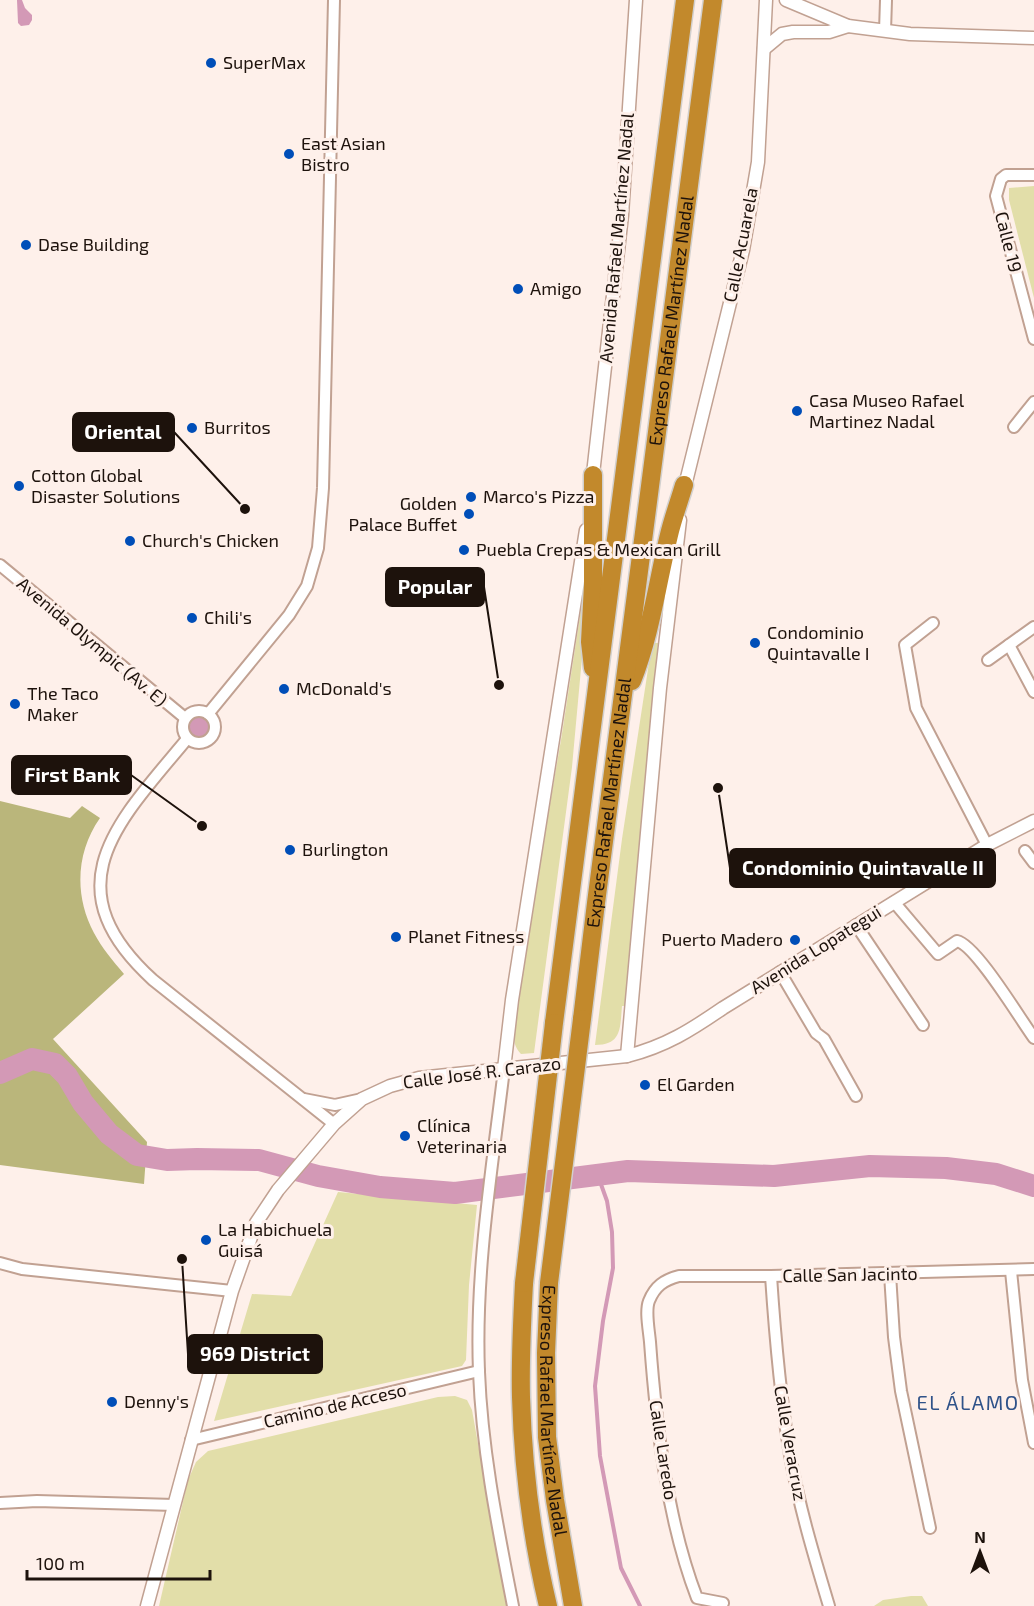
<svg xmlns="http://www.w3.org/2000/svg" width="1034" height="1606" viewBox="0 0 1034 1606" font-family="'Exo 2',sans-serif">
<style>
.green{fill:#e2dea9}
.forest{fill:#bab67b}
.water{fill:#d399b6}
.lines{fill:none;stroke-linecap:round;stroke-linejoin:round}
.stream{stroke:#d399b6;stroke-width:4}
.river{stroke:#d399b6;stroke-width:22}
.minor-casing{stroke:#c1a192;stroke-width:14}
.tertiary-casing{stroke:#c1a192;stroke-width:15}
.motorway-casing{stroke:#d2d0ce;stroke-width:21}
.minor{stroke:#fff;stroke-width:10}
.tertiary{stroke:#fff;stroke-width:12}
.motorway{stroke:#c2892c;stroke-width:18}
.motorway-bridge-casing{stroke:#d2d0ce;stroke-width:21;stroke-linecap:butt}
.motorway-bridge{stroke:#c2892c;stroke-width:18}
.poi-dot{fill:#004eb8;stroke:#fef0ea;stroke-width:2}
.labels{text-anchor:middle;stroke-width:6;stroke-linejoin:round;paint-order:stroke}
.poi-label{font-size:18px;fill:#1d120c;stroke:#fef0ea;text-anchor:start}
.street-label{font-size:18px;fill:#1d120c;stroke:#fef0ea}
.neighbourhood-label{font-size:20px;letter-spacing:1.5px;fill:#2f5289;stroke:#fef0ea}
.leader{fill:none;stroke:#1d120c;stroke-width:2}
.callout-dot{fill:#1d120c;stroke:#fef0ea;stroke-width:2}
.callout{fill:#1d120c;stroke:#1d120c;stroke-width:2}
.callout-label{font-size:20px;text-anchor:middle;font-weight:bold;fill:#fff}
</style>
<rect width="100%" height="100%" fill="#fef0ea"/>
<!-- green -->
<g class="green">
<path d="M1034,186V298L1009,200V188Z"/>
<path d="M582,603H587L572,767L534,1053L521,1054C514,1047 513,1039 515,1030L511,1029L561,740Z"/>
<path d="M652,643H658L625,1006H622C620,1028 622,1045 595,1045L622,839Z"/>
<path d="M338,1192L477,1205L469,1285L466,1360L462,1366L214,1421L252,1294L291,1296Z"/>
<path d="M455,1396L467,1400L472,1410L507,1606H159L188,1480L196,1462L208,1451L438,1397Z"/>
<path d="M911,1596H922L928,1606H874L883,1600Z"/>
</g>
<!-- forest -->
<path class="forest" d="M0,801L70,818L82,806L100,818C76,852 74,896 94,933C102,948 113,961 124,974L53,1039L147,1142L144,1184L0,1165Z"/>
<!-- water -->
<g class="water">
<path d="M17,0H22L25,8L32,15V20L29,25L21,26L18,23Z"/>
<circle cx="198" cy="728" r="12"/>
</g>
<g class="lines">
<!-- stream -->
<path class="stream" d="M598,1176L607,1201L612,1232L613,1268L603,1321L595,1386L600,1456L621,1568L640,1606"/>
<!-- river -->
<path class="river" d="M0,1073L32,1059L55,1064L67,1076L83,1103L109,1134L137,1155L167,1160L197,1159L259,1160L318,1176L380,1187L455,1193L628,1171L774,1176L870,1166L946,1168L996,1174L1034,1186"/>
<defs>
<g id="minor">
<path d="M885,31L886,0"/>
<path d="M1034,175H1006L1001,179L996,196L1034,339"/>
<path d="M1014,427L1034,402"/>
<path d="M0,565L185,718"/>
<path d="M933,623L905,645L916,708L987,845"/>
<path d="M1009,645L1034,692"/>
<path d="M988,660L1034,627"/>
<circle cx="199" cy="727" r="16"/>
<path d="M208,714L289,615L307,586L318,548L323,488L334,0"/>
<path d="M187,739C118,822 50,886 153,980L334,1124"/>
<path d="M1025,851L1034,863"/>
<path d="M894,902L938,954L957,941C976,945 1020,1019 1034,1038"/>
<path d="M856,925L923,1025"/>
<path d="M780,972L816,1033L824,1039L856,1096"/>
<path d="M504,1069C492,1169 475,1271 479,1372C482,1451 498,1529 513,1606"/>
<path d="M304,1099L335,1105L362,1099"/>
<path d="M0,1263L22,1269L232,1291"/>
<path d="M1011,1271L1022,1380L1034,1443"/>
<path d="M890,1274L894,1337L901,1391L930,1528"/>
<path d="M771,1276C775,1336 780,1395 790,1455C799,1506 814,1556 829,1606"/>
<path d="M191,1440L479,1371"/>
<path d="M0,1503L37,1501L174,1505"/>
<path d="M723,1603L697,1598C667,1520 656,1424 650,1342C649,1330 645,1311 649,1301C655,1286 664,1280 679,1276H771L1034,1269"/>
</g>
<g id="tertiary">
<path d="M786,0L848,26L910,34L1034,38"/>
<path d="M764,49L782,34L793,32H829L848,26"/>
<path d="M592,483L622,215L636,0"/>
<path d="M684,490L743,250L758,162L766,0"/>
<path d="M627,1056L660,688L680,520"/>
<path d="M504,1069L512,1000L586,530"/>
<path d="M147,1606L232,1291L256,1223L278,1190L334,1124L362,1099L390,1086L419,1078L627,1056C666,1046 691,1030 723,1008L987,845L1034,821"/>
</g>
<g id="motorway">
<path d="M593,668L590,642L593,585V475"/>
<path d="M632,681C651,633 657,584 669,535C673,518 679,502 684,485"/>
<path id="s1" d="M582,1019L596,903L713,0"/>
<path d="M554,1023L685,0"/>
<path d="M524,1283C522,1321 520,1359 521,1397C523,1466 532,1539 548,1606"/>
<path id="s2" d="M549,1283L546,1353L547,1437L555,1500L573,1606"/>
</g>
</defs>
<!-- minor casing -->
<use href="#minor" class="minor-casing"/>
<!-- tertiary casing -->
<use href="#tertiary" class="tertiary-casing"/>
<!-- motorway casing -->
<use href="#motorway" class="motorway-casing"/>
<!-- minor -->
<use href="#minor" class="minor"/>
<!-- tertiary -->
<use href="#tertiary" class="tertiary"/>
<!-- motorway -->
<use href="#motorway" class="motorway"/>
<defs>
<g id="motorway-bridge">
<path d="M524,1283L554,1023"/>
<path d="M549,1283L582,1019"/>
</g>
</defs>
<!-- motorway-bridge casing -->
<use href="#motorway-bridge" class="motorway-bridge-casing"/>
<!-- motorway-bridge -->
<use href="#motorway-bridge" class="motorway-bridge"/>
</g>
<!-- markers -->
<g class="poi-dot">
<circle cx="211" cy="63" r="6"/>
<circle cx="289" cy="154" r="6"/>
<circle cx="26" cy="245" r="6"/>
<circle cx="518" cy="289" r="6"/>
<circle cx="797" cy="411" r="6"/>
<circle cx="192" cy="428" r="6"/>
<circle cx="19" cy="486" r="6"/>
<circle cx="471" cy="497" r="6"/>
<circle cx="469" cy="514" r="6"/>
<circle cx="130" cy="541" r="6"/>
<circle cx="464" cy="550" r="6"/>
<circle cx="192" cy="618" r="6"/>
<circle cx="755" cy="643" r="6"/>
<circle cx="284" cy="689" r="6"/>
<circle cx="15" cy="704" r="6"/>
<circle cx="290" cy="850" r="6"/>
<circle cx="396" cy="937" r="6"/>
<circle cx="795" cy="940" r="6"/>
<circle cx="645" cy="1085" r="6"/>
<circle cx="405" cy="1136" r="6"/>
<circle cx="206" cy="1240" r="6"/>
<circle cx="112" cy="1402" r="6"/>
</g>
<g class="labels">
<!-- poi labels -->
<g class="poi-label">
<text x="223" y="69">SuperMax</text>
<text x="301" y="150">East Asian<tspan x="301" dy="21">Bistro</tspan></text>
<text x="38" y="251">Dase Building</text>
<text x="530" y="295">Amigo</text>
<text x="809" y="407">Casa Museo Rafael<tspan x="809" dy="21">Martinez Nadal</tspan></text>
<text x="204" y="434">Burritos</text>
<text x="31" y="482">Cotton Global<tspan x="31" dy="21">Disaster Solutions</tspan></text>
<text x="483" y="503">Marco's Pizza</text>
<text x="457" y="510" text-anchor="end">Golden<tspan x="457" dy="21">Palace Buffet</tspan></text>
<text x="142" y="547">Church's Chicken</text>
<text x="476" y="556">Puebla Crepas &amp; Mexican Grill</text>
<text x="204" y="624">Chili's</text>
<text x="767" y="639">Condominio<tspan x="767" dy="21">Quintavalle I</tspan></text>
<text x="296" y="695">McDonald's</text>
<text x="27" y="700">The Taco<tspan x="27" dy="21">Maker</tspan></text>
<text x="302" y="856">Burlington</text>
<text x="408" y="943">Planet Fitness</text>
<text x="783" y="946" text-anchor="end">Puerto Madero</text>
<text x="657" y="1091">El Garden</text>
<text x="417" y="1132">Clínica<tspan x="417" dy="21">Veterinaria</tspan></text>
<text x="218" y="1236">La Habichuela<tspan x="218" dy="21">Guisá</tspan></text>
<text x="124" y="1408">Denny's</text>
</g>
<!-- street labels -->
<g class="street-label">
<text transform="translate(617 238) rotate(-85)" y="6">Avenida Rafael Martínez Nadal</text>
<text transform="translate(1008 242) rotate(76)" y="6">Calle 19</text>
<text transform="translate(741 245) rotate(-79)" y="6">Calle Acuarela</text>
<text dy="6" stroke="none"><textPath href="#s1" startOffset="704">Expreso Rafael Martínez Nadal</textPath></text>
<text transform="translate(92 642) rotate(40)" y="6">Avenida Olympic (Av. E)</text>
<text dy="6" stroke="none"><textPath href="#s1" startOffset="218">Expreso Rafael Martínez Nadal</textPath></text>
<text transform="translate(816 950) rotate(-32)" y="6">Avenida Lopategui</text>
<text transform="translate(482 1073) rotate(-7)" y="6">Calle José R. Carazo</text>
<text transform="translate(850 1275) rotate(-1)" y="6">Calle San Jacinto</text>
<text transform="translate(335 1406) rotate(-13)" y="6">Camino de Acceso</text>
<text dy="6" stroke="none"><textPath href="#s2" startOffset="128">Expreso Rafael Martínez Nadal</textPath></text>
<text transform="translate(790 1443) rotate(80)" y="6">Calle Veracruz</text>
<text transform="translate(663 1450) rotate(81)" y="6">Calle Laredo</text>
</g>
<!-- neighbourhood labels -->
<g class="neighbourhood-label">
<text x="968" y="1410">EL ÁLAMO</text>
</g>
</g>
<!-- callouts -->
<path class="leader" d="M245 509L174 432M499 685L484 587M202 826L131 775M718 788L730 868M182 1259L188 1354"/>
<g class="callout-dot">
<circle cx="245" cy="509" r="6"/>
<circle cx="499" cy="685" r="6"/>
<circle cx="202" cy="826" r="6"/>
<circle cx="718" cy="788" r="6"/>
<circle cx="182" cy="1259" r="6"/>
</g>
<g class="callout">
<rect x="73" y="413" width="101" height="38" rx="6"/>
<rect x="386" y="568" width="98" height="38" rx="6"/>
<rect x="12" y="756" width="119" height="38" rx="6"/>
<rect x="730" y="849" width="265" height="38" rx="6"/>
<rect x="188" y="1335" width="134" height="38" rx="6"/>
</g>
<g class="callout-label">
<text x="123" y="439">Oriental</text>
<text x="435" y="594">Popular</text>
<text x="72" y="782">First Bank</text>
<text x="863" y="875">Condominio Quintavalle II</text>
<text x="255" y="1361">969 District</text>
</g>
<!-- north arrow -->
<g transform="translate(980 1552)" stroke="#fef0ea" stroke-width="4.5" paint-order="stroke">
<path d="M0-4.5L10 22L0 15L-10 22Z" fill="#1d120c"/>
<text y="-9" font-size="16" font-weight="bold" text-anchor="middle" fill="#1d120c">N</text>
</g>
<!-- scale -->
<path d="M27 1570v9h183v-9" fill="none" stroke="#1d120c" stroke-width="3"/>
<text x="36" y="1570" font-size="18" fill="#1d120c" stroke="#fef0ea" stroke-width="4.5" paint-order="stroke">100 m</text>
</svg>
